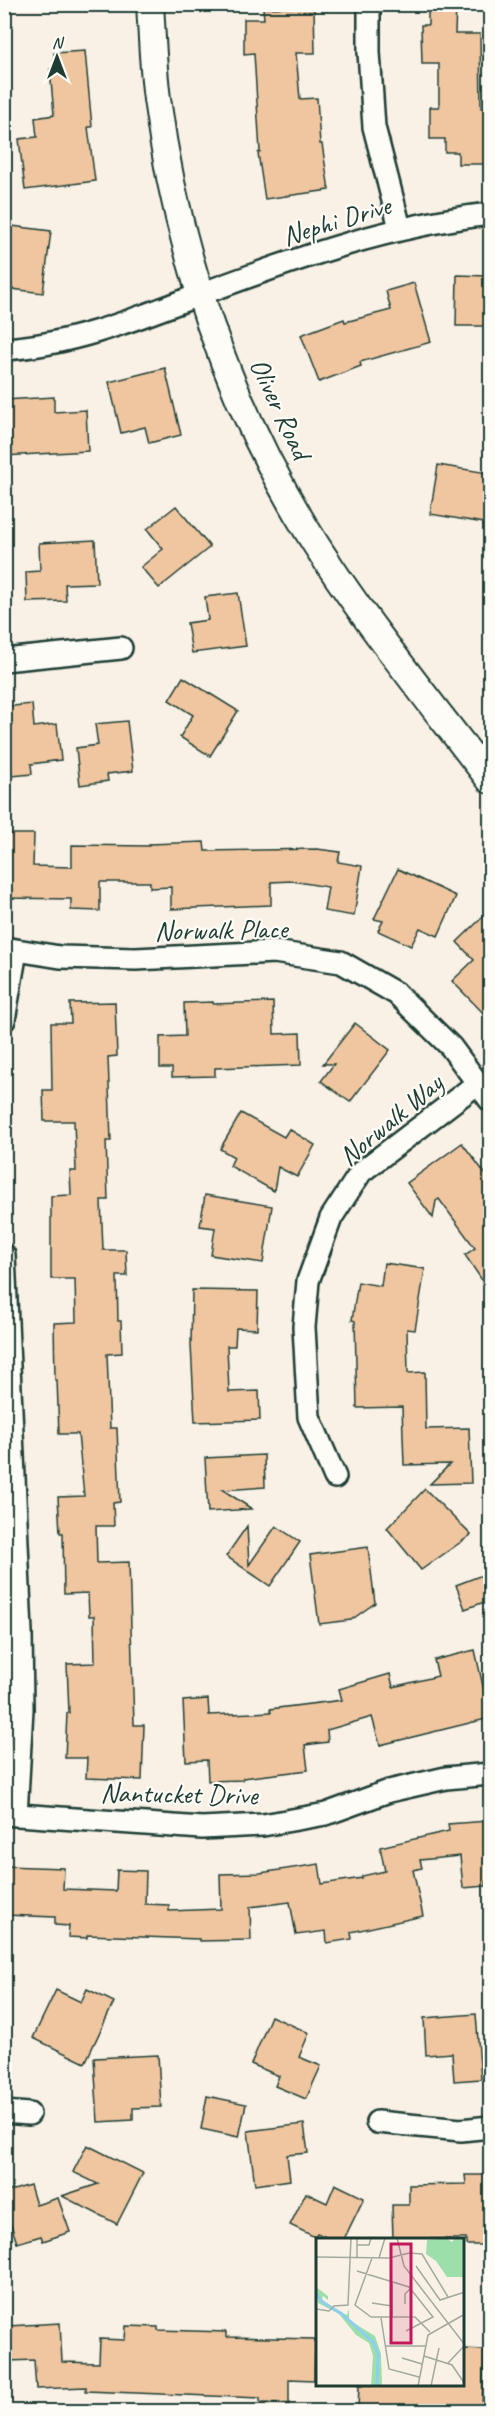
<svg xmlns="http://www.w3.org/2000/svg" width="495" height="2416" viewBox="0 0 495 2416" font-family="Caveat,sans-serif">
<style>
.building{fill:#f0c6a0;stroke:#1f3d34;stroke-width:1.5}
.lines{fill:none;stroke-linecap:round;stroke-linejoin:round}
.minor-casing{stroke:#1f3d34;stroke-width:26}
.tertiary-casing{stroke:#1f3d34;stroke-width:30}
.minor{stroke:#fdfcf7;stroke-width:21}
.tertiary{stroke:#fdfcf7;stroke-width:26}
.labels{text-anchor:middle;stroke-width:4.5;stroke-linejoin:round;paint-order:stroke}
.street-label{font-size:28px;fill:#1f3d34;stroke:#fdfcf7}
.inset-river{fill:none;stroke:#8eceef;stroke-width:3}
.inset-road{fill:none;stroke:#a2a99f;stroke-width:1.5}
.view{fill:#c2185b;fill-opacity:0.15;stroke:#c2185b;stroke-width:3}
.inset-edge{fill:none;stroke:#1f3d34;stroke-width:3}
</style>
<rect width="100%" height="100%" fill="#faf1e6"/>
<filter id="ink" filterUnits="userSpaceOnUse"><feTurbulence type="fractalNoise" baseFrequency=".0167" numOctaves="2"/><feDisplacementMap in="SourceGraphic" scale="12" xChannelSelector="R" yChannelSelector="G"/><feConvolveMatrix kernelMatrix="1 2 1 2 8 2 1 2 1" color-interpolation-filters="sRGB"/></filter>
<g filter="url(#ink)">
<!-- building -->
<g class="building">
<path d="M428,4H456L455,34H480L481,108H490V164H458V152H445V139H430V107H439V64H422L421,25H428Z"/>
<path d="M314,7L315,53H296L300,99L317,98L320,144H322L329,190L265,199L258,153L260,152L254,53L244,54V19H264L263,8Z"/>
<path d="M85,51L92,127H88L95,181L25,190L19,139L37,137L35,118L54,115L50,69L55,68L54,53Z"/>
<path d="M4,225L51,231L43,293L4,288Z"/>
<path d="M457,275L490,276V326H456Z"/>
<path d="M414,283L431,342L360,362L361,366L319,382L301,335L344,319L345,322L391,310L386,291Z"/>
<path d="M165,368L181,435L149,443L145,427L121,433L109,382Z"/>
<path d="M54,397V412L86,410L88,451L4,456V400Z"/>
<path d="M438,465L488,473L485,493L490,494V524L430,514Z"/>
<path d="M176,506L210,547L159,588L141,567L163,549L147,529Z"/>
<path d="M95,540L97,583L65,584L66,601L27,602L26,572L40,571L39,543Z"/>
<path d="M238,593L246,646L192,653L187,623L208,620L205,597Z"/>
<path d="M183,677L238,711L210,756L180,737L193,715L169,700Z"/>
<path d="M32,704L34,727L57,724L61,760L31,764L32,774L12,776L8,739L4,740V707Z"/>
<path d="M127,721L133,771L107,774L108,781L80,785L76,748L98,745L95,724Z"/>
<path d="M4,834H34L33,866L72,867V845L149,846V844L204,842L205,851L317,849L340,852L338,862L362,866L354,916L324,911L328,887L292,881L271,882V905L171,909V887L150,888V882H100V911L71,910V899L5,898Z"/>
<path d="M398,869L456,896L438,936L420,928L411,946L378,931L383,921L374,919Z"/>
<path d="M490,910V1020L452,981L474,960L457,942Z"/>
<path d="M115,1002L117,1056L108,1057L111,1141H106L108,1200H101L103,1250H126L127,1276H117L118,1321H121L122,1353L107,1354L110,1428H117L120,1502L113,1503L114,1526H96L97,1563L129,1562L134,1725H144L142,1780L86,1778L87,1758H65L67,1713H69L67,1664L95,1663L94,1616H89L88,1593L64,1594L63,1533H60L58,1497L84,1496L78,1434H59L57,1380H55L54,1323L76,1322L75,1279H51V1196L71,1195L70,1171H76L74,1121H44L43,1090H52L51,1023H71L70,1003Z"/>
<path d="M213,1002V1004L273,1002L274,1034L300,1033L301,1065L215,1068V1076L172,1077V1068H160V1037L185,1036L184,1003Z"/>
<path d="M355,1023L390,1050L350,1102L321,1081L334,1064H323Z"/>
<path d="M241,1113L284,1137L289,1129L315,1145L297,1177L278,1167L274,1191L230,1166L234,1157L220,1149Z"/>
<path d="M462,1143L490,1180V1292L465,1255L475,1248L439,1199L436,1201L433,1218L407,1183Z"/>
<path d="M205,1195L272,1206L263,1263L211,1255L215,1228L200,1226Z"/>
<path d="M384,1263L425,1269L415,1330L407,1329L408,1373L425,1372L426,1429L469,1428L471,1483L430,1484L450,1464L404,1465L402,1407L357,1408L355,1321L352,1320L358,1282L381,1286Z"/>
<path d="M192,1290L258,1291L257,1329L236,1328L235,1346H227L229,1392L259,1391L260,1420L195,1422L191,1345Z"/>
<path d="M264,1455L265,1487L223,1490L252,1509L208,1512L205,1458Z"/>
<path d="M425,1489L471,1535L421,1570L387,1528Z"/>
<path d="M247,1526L249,1565L276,1526L300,1542L270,1586L226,1556Z"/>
<path d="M368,1547L375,1603L351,1620L319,1624L310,1555Z"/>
<path d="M490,1572V1600L465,1609L456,1585Z"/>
<path d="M475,1650L490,1718L380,1745L372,1717L327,1730L328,1742L305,1745L308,1770L243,1778V1780L208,1781L207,1760L186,1761L183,1701L208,1699L209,1715L271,1712L270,1709L342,1700L339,1689L390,1674L393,1687L438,1676L434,1660Z"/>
<path d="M488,1821L490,1880L486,1881V1886L463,1888L460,1856L420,1860L422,1868L413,1870L423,1916L351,1932L352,1939L327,1943L326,1931L296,1935L290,1902L250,1907L251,1940L199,1941V1939L87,1935V1938L68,1937L69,1926L55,1925V1917L4,1915V1866L64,1868L63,1889L116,1891L117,1870L146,1871L145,1904L169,1905V1911L221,1909L220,1874L260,1873L319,1864L322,1884L362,1878V1876L385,1871L380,1847L449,1831L448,1824Z"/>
<path d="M87,1989L114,2002L85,2063L33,2038L56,1990L81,2002Z"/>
<path d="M476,2014L481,2079L454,2081L452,2053L426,2055L424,2018Z"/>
<path d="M271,2016L309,2033L299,2057L321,2066L306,2099L275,2086L279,2076L251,2064Z"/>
<path d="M158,2055L161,2107L133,2108V2120L98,2122L94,2058Z"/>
<path d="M207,2096L246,2104L239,2137L201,2129Z"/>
<path d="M304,2124L308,2153L287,2155L290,2180L255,2185L248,2131Z"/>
<path d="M87,2145L143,2173L117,2224L62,2196L98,2184L73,2172Z"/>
<path d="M465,2175H490V2245H466V2239H393L392,2205H409V2185L466,2184Z"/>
<path d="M335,2184L364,2198L344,2239H330L317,2233L315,2237L290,2225L306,2193L327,2203Z"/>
<path d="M30,2185L36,2205L58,2198L70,2232L43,2241L41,2236L17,2243L4,2204V2193Z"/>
<path d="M60,2323L62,2362L99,2363L100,2339L125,2340L126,2326L158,2327V2330L226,2332V2337L315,2339L314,2380L289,2379V2404L260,2403V2398L86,2391V2387L36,2389L34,2360L9,2361L8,2326Z"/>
<path d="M464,2349L484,2350L482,2412L358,2409L359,2385H464Z"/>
</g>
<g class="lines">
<defs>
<g id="minor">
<path d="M369,4V52L374,127L400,228"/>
<path d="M4,349C73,345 138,318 201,294C295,259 390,225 490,214"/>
<path d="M4,660L121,648"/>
<path d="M4,948L60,957L136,959L274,952L341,962L397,994L451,1047L490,1100"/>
<path d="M4,1020L16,951"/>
<path d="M4,1255L21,1632L22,1709L16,1815"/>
<path d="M335,1477L309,1417L304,1327L308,1281L331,1218L361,1172L478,1083"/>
<path d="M4,1814L202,1828L263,1825L326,1814L389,1791L446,1778L490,1774"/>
<path d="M4,2112L29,2114"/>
<path d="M377,2122L461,2130L490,2127"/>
</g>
<path id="tertiary" d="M150,4C152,36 153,68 157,99C177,251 228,402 308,532C362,619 428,699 490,780"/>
</defs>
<!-- minor casing -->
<use href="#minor" class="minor-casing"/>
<!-- tertiary casing -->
<use href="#tertiary" class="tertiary-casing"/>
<!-- minor -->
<use href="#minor" class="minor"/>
<!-- tertiary -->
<use href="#tertiary" class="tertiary"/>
</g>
</g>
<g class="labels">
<!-- street labels -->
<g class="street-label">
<text transform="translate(336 220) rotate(-17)" y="10">Nephi Drive</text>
<text transform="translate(281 408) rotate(65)" y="10">Oliver Road</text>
<text transform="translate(221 929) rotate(-1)" y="10">Norwalk Place</text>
<text transform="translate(390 1119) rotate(-40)" y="10">Norwalk Way</text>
<text transform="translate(179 1793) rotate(1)" y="10">Nantucket Drive</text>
</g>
</g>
<!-- overview -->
<g transform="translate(316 2238)">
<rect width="148" height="148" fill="#faf1e6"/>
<path d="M130,0L136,4L139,0H148V39H131L120,23L110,16L111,2ZM0,49L12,58V62L7,58L6,61L16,71L31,77L33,71V82L59,98L65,116L66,148H55L57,118L53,105L40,97L23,76L2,65Z" fill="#9cdfaa"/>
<path class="inset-river" d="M0,55L5,63L26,76L57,104L62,116L61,148"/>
<path class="inset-road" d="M41,0V19M81,0L88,28L149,107M41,7H53L55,0M0,19L73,20L93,15L106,16L132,59M56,20L39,67L55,79H99L114,94M63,20L69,0M100,28L124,62L149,54M41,33L93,49L117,79L90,93M56,65L76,68M89,66V56L95,50M0,71L13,73L18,68L32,67L35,0M65,80L73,131L103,139M76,80V45M70,108H110M108,118L136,127L149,146M86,120L106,126M132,125L149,107M102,148L112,97L149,76M115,148L123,110"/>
<path class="view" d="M75,6H95V105H75Z"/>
<rect width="148" height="148" class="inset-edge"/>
</g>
<!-- margin -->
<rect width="495" height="2416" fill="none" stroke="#fdfcf7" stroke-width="24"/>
<rect x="12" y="12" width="471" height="2392" fill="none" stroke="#1f3d34" stroke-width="2" filter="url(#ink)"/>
<!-- north arrow -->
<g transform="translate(57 57)" stroke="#fdfcf7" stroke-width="4.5" paint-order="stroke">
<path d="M0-4.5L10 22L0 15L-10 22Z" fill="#1f3d34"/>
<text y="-9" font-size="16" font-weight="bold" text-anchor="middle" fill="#1f3d34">N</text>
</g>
</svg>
